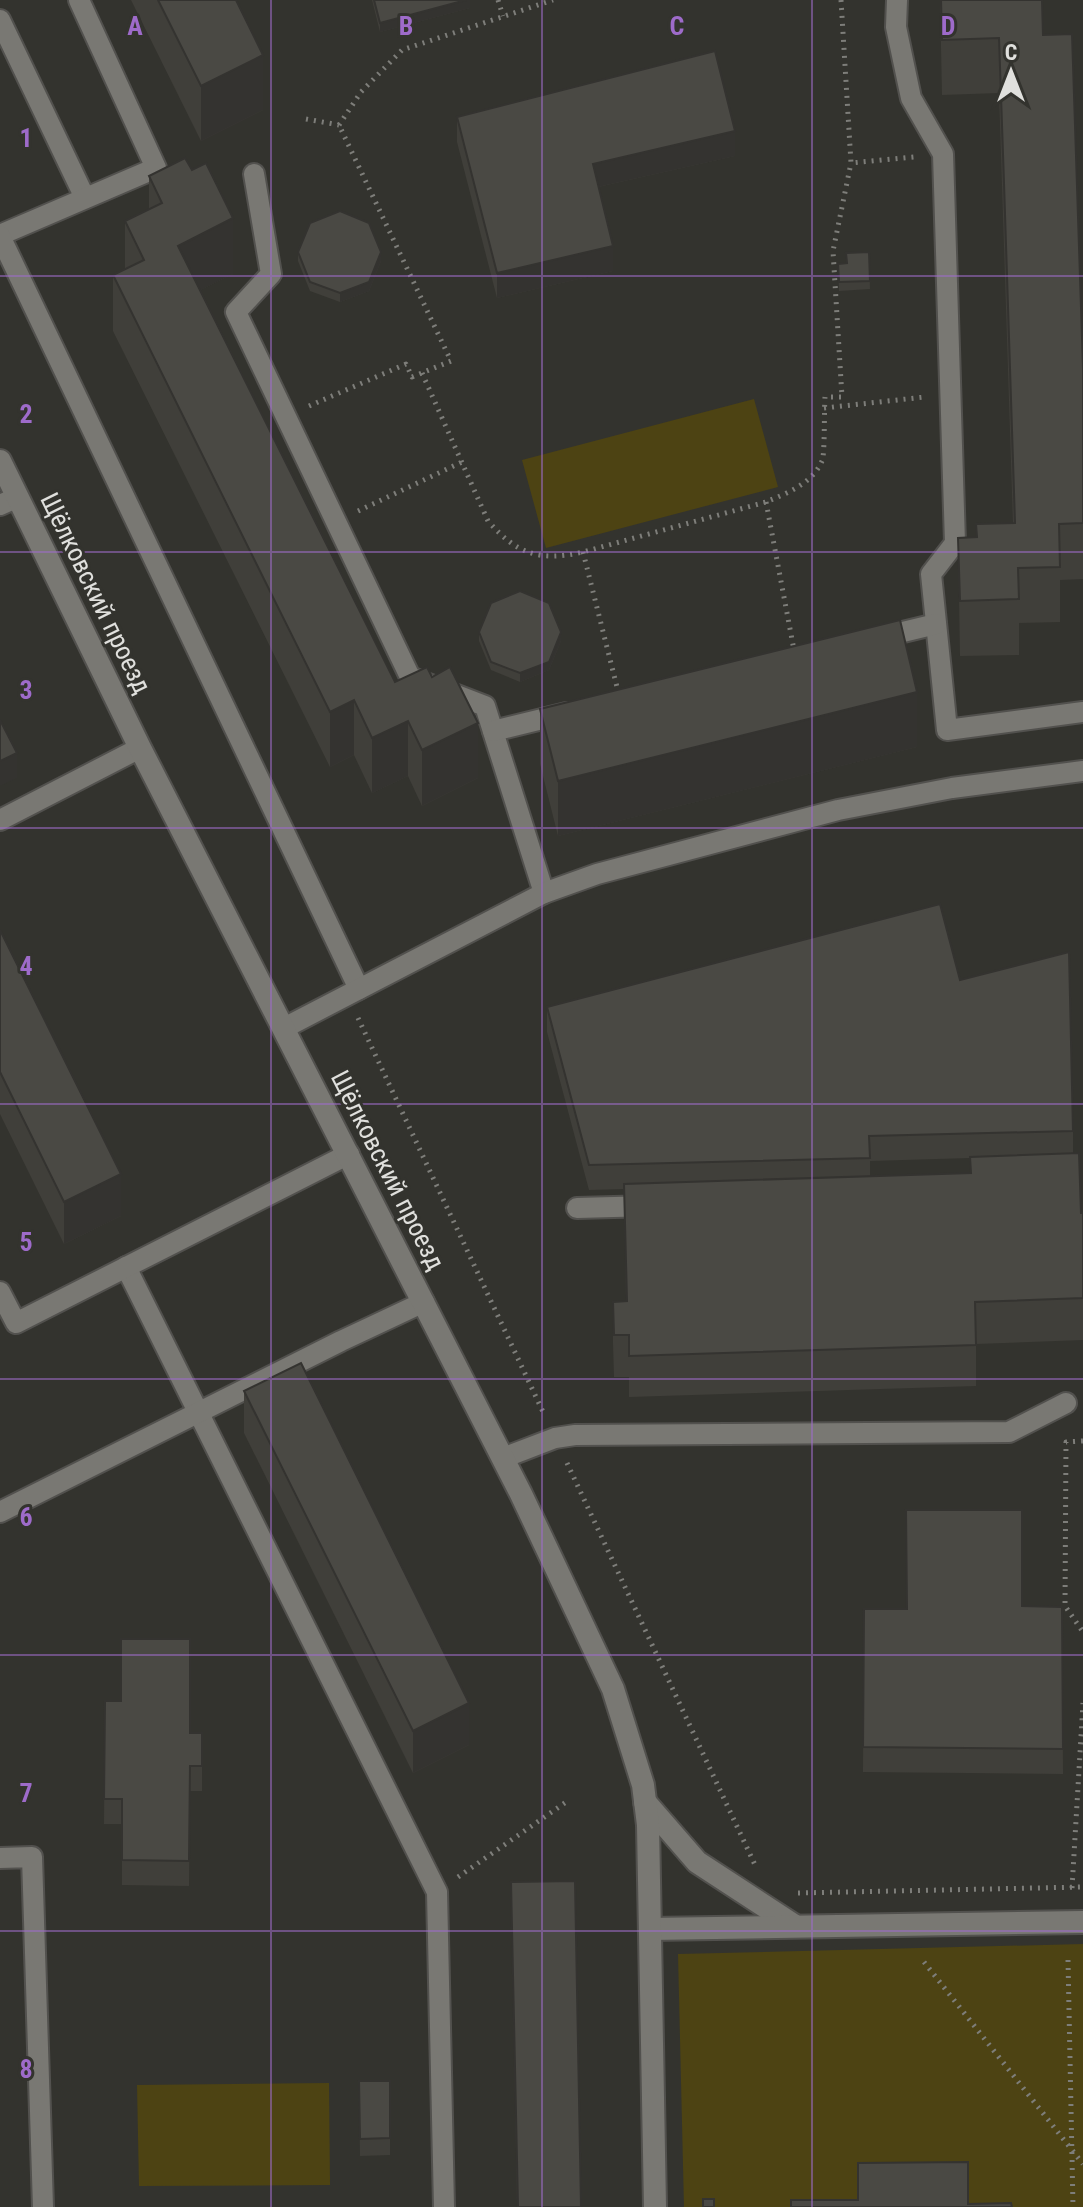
<svg xmlns="http://www.w3.org/2000/svg" width="1083" height="2207" viewBox="0 0 1083 2207" font-family="'Roboto Condensed',sans-serif">
<style>
.green{fill:#4d4313}
.lines{fill:none;stroke-linecap:round;stroke-linejoin:round}
.service-casing{stroke:#52514e;stroke-width:24}
.minor-casing{stroke:#52514e;stroke-width:26}
.tertiary-casing{stroke:#52514e;stroke-width:26}
.path{stroke:#7e7e7a;stroke-width:5;stroke-dasharray:2 6;stroke-linecap:butt}
.service{stroke:#797873;stroke-width:20}
.minor{stroke:#797873;stroke-width:22}
.tertiary{stroke:#797873;stroke-width:22}
.wall{fill:#403f3a;fill-rule:evenodd}
.shaded-wall{fill:#343330}
.building{fill:#4a4944;stroke:#343330;stroke-width:2}
.grid{fill:none;stroke:#9e6bca;stroke-width:2;stroke-opacity:0.55}
.labels{text-anchor:middle;stroke-width:6;stroke-linejoin:round;paint-order:stroke}
.street-label{font-size:26px;fill:#e0e0dd;stroke:#33332e}
.grid-label{font-size:26px;text-anchor:middle;font-weight:bold;fill:#9e6bca;stroke:#33332e;stroke-width:6;stroke-linejoin:round;paint-order:stroke}
</style>
<rect width="100%" height="100%" fill="#33332e"/>
<!-- green -->
<g class="green">
<path d="M754,399L778,487L546,548L522,460Z"/>
<path d="M1083,1944V2207H684L678,1954Z"/>
<path d="M329,2083L330,2185L139,2186L137,2085Z"/>
</g>
<g class="lines">
<defs>
<g id="service">
<path d="M897,0L896,27L911,98L943,154L955,543L931,574L947,730L1083,712"/>
<path d="M0,20L85,198"/>
<path d="M254,174L271,274L236,312L410,677L485,706L544,893"/>
<path d="M0,235L156,168L79,0"/>
<path d="M0,236L359,989"/>
<path d="M0,505L18,497"/>
<path d="M878,638L936,624"/>
<path d="M493,731L567,713"/>
<path d="M0,820L140,748"/>
<path d="M284,1028L544,893L597,874L838,810L952,788L1083,771"/>
<path d="M577,1208L651,1206"/>
<path d="M126,1267L437,1892L444,2207"/>
<path d="M0,1292L16,1323L349,1154"/>
<path d="M503,1458L555,1438L575,1435L1009,1432L1066,1403"/>
<path d="M0,1512L341,1341L424,1302"/>
<path d="M0,1858L32,1857L43,2207"/>
</g>
<g id="minor">
<path d="M645,1802L697,1862L795,1926"/>
<path d="M650,1929L1083,1922"/>
</g>
<path id="tertiary" d="M0,461L140,748L521,1494L613,1689L643,1785L648,1825L655,2207"/>
</defs>
<!-- service casing -->
<use href="#service" class="service-casing"/>
<!-- minor casing -->
<use href="#minor" class="minor-casing"/>
<!-- tertiary casing -->
<use href="#tertiary" class="tertiary-casing"/>
<!-- path -->
<g class="path">
<path d="M498,0L503,16"/>
<path d="M841,0L851,163L914,157"/>
<path d="M306,119L339,125"/>
<path d="M339,125L361,92L402,50L553,0"/>
<path d="M422,373L488,521C517,554 539,562 583,552L766,502C787,493 812,484 822,461C825,456 824,409 825,397H842L833,251L851,163"/>
<path d="M309,406L406,364L412,377L451,361L339,125"/>
<path d="M824,408L925,397"/>
<path d="M766,502L794,650"/>
<path d="M358,511L462,462"/>
<path d="M583,552L619,695"/>
<path d="M358,1018L544,1414"/>
<path d="M1083,1441L1066,1442L1065,1606L1083,1632"/>
<path d="M567,1463L756,1867"/>
<path d="M458,1877L569,1800"/>
<path d="M1072,1888L1083,1703"/>
<path d="M798,1893L1083,1887"/>
<path d="M1068,1960L1073,2207"/>
<path d="M924,1962L1083,2164"/>
</g>
<!-- service -->
<use href="#service" class="service"/>
<!-- minor -->
<use href="#minor" class="minor"/>
<!-- tertiary -->
<use href="#tertiary" class="tertiary"/>
</g>
<!-- wall -->
<g class="wall">
<path d="M131,0H236L263,110L201,141Z"/>
<path d="M372,0H470V8L380,32Z"/>
<path d="M940,0H1042L1043,35L1083,368V579L1060,580V622L1019,623V655L960,656L958,538L976,537V524L1013,523L999,93L942,95Z"/>
<path d="M457,117L735,156L598,187L613,271L497,298L457,142Z"/>
<path d="M149,176L233,274L200,290L395,682L478,778L422,806L408,776L372,793L354,755L330,767L113,331V275L125,269V221L149,209Z"/>
<path d="M298,252L381,261L369,291L340,302L310,291L298,261Z"/>
<path d="M869,252L870,289L839,291L838,264L846,263Z"/>
<path d="M479,632L561,641L549,670L520,682L491,670L479,641Z"/>
<path d="M540,709L917,747L558,836L540,764Z"/>
<path d="M0,930L121,1216L64,1244L0,1114Z"/>
<path d="M960,980L1073,1131V1153L1081,1213H1083V1340L976,1344V1386L629,1397V1377H614L613,1343V1302L626,1301L624,1189L589,1190L547,1032V1007ZM970,1158V1173L870,1176V1161Z"/>
<path d="M244,1391L469,1745L413,1773L244,1433Z"/>
<path d="M1022,1606L1062,1607L1063,1774L863,1772L864,1609Z"/>
<path d="M105,1701L190,1733H202V1791H190L189,1886L122,1885V1824H104Z"/>
<path d="M511,1882L581,2207H517Z"/>
<path d="M359,2081H390V2155L360,2156Z"/>
</g>
<!-- shaded-wall -->
<g class="shaded-wall">
<path d="M466,0H470V8L380,32V23Z"/>
<path d="M263,55V110L201,141V86Z"/>
<path d="M735,131V156L593,188V164Z"/>
<path d="M233,218V274L178,301V246Z"/>
<path d="M613,246V271L497,298V273Z"/>
<path d="M381,252V261L369,291L340,302V293Z"/>
<path d="M561,632V641L549,670L520,682V673Z"/>
<path d="M917,692V747L558,836V781Z"/>
<path d="M354,700V755L330,767V712Z"/>
<path d="M408,721V776L372,793V738Z"/>
<path d="M478,723V778L422,806V750Z"/>
<path d="M17,753V778L0,786V761Z"/>
<path d="M121,1174V1216L64,1244V1202Z"/>
<path d="M469,1703V1745L413,1773V1731Z"/>
</g>
<!-- building -->
<g class="building">
<path d="M158,0H236L263,55L201,86Z"/>
<path d="M374,0H466L380,23Z"/>
<path d="M941,0H1042L1043,35L1072,34L1083,368V523L1059,524L1060,567L1018,568L1019,599L960,601L958,538L977,537L976,524L1015,523L1004,183L999,38L942,40Z"/>
<path d="M715,51L735,131L593,164L613,246L497,273L457,117Z"/>
<path d="M185,158L192,170L206,163L233,218L178,246L395,682L427,667L432,677L450,667L478,723L422,750L408,721L372,738L354,700L330,712L113,275L144,260L125,221L162,203L149,176Z"/>
<path d="M340,211L369,223L381,252L369,282L340,293L310,282L298,252L310,223Z"/>
<path d="M869,252L870,281L839,282L838,264L847,263L846,253Z"/>
<path d="M520,591L549,603L561,632L549,662L520,673L491,662L479,632L491,603Z"/>
<path d="M900,620L917,692L558,781L540,709Z"/>
<path d="M0,720L17,753L0,761Z"/>
<path d="M940,904L960,980L1069,952L1073,1131L869,1136L870,1158L589,1165L547,1007Z"/>
<path d="M0,930L121,1174L64,1202L0,1072Z"/>
<path d="M1079,1153L1081,1213H1083V1298L975,1302L976,1345L629,1356V1335H614L613,1302L627,1301L624,1184L971,1173L970,1157Z"/>
<path d="M301,1363L469,1703L413,1731L244,1391Z"/>
<path d="M906,1510H1022V1606L1062,1607L1063,1749L863,1747L864,1609H907Z"/>
<path d="M121,1639H190V1733H202V1766H190L189,1861L122,1860V1799H104L105,1701H121Z"/>
<path d="M575,1881L581,2207H518L511,1882Z"/>
<path d="M359,2081H390V2138L360,2139Z"/>
<path d="M968,2162V2204L1011,2203L1012,2207H791V2200H858V2163Z"/>
<rect x="703" y="2199" width="11" height="8"/>
</g>
<!-- grid -->
<path class="grid" d="M271,0V2207M542,0V2207M812,0V2207M0,276H1083M0,552H1083M0,828H1083M0,1104H1083M0,1379H1083M0,1655H1083M0,1931H1083"/>
<g class="labels">
<!-- street labels -->
<g class="street-label">
<text transform="translate(96 593) rotate(64)" y="9">Щёлковский проезд</text>
<text transform="translate(388 1170) rotate(63)" y="9">Щёлковский проезд</text>
</g>
</g>
<g class="grid-label">
<text x="135" y="35">A</text>
<text x="406" y="35">B</text>
<text x="677" y="35">C</text>
<text x="948" y="35">D</text>
<text x="26" y="147">1</text>
<text x="26" y="423">2</text>
<text x="26" y="699">3</text>
<text x="26" y="975">4</text>
<text x="26" y="1251">5</text>
<text x="26" y="1526">6</text>
<text x="26" y="1802">7</text>
<text x="26" y="2078">8</text>
</g>
<!-- north arrow -->
<g transform="translate(1011 72)" stroke="#33332e" stroke-width="6" paint-order="stroke">
<path d="M0-6L14 30L0 20L-14 30Z" fill="#e0e0dd"/>
<text y="-12" font-size="22" font-weight="bold" text-anchor="middle" fill="#e0e0dd">С</text>
</g>
</svg>
